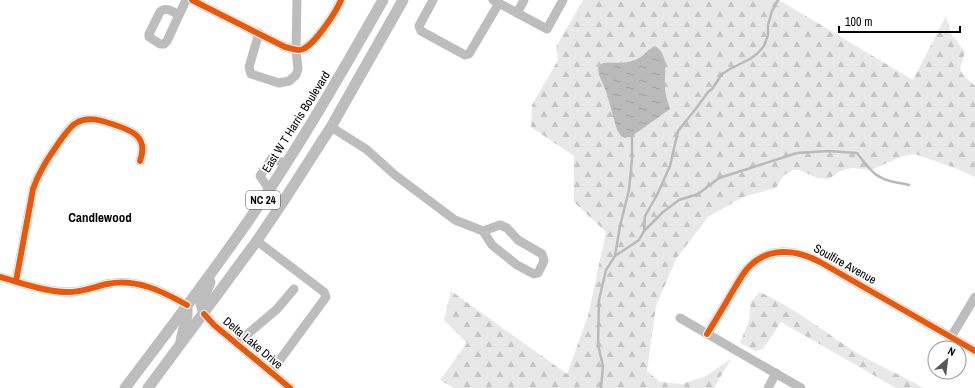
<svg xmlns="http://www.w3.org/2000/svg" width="975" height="388" viewBox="0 0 975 388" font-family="'Archivo Narrow',sans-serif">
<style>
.forest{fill:url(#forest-firs)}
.water{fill:url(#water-ripples)}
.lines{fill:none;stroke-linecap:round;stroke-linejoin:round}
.stream{stroke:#bababa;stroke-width:2.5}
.minor{stroke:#bdbdbd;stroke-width:9}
.major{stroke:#bdbdbd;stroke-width:11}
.cycleway-casing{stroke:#fff;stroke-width:8}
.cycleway{stroke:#e8590c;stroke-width:6}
.labels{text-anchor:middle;stroke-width:3.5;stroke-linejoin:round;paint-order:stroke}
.shield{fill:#fff;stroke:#4c4c4c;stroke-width:1}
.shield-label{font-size:11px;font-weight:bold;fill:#000}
.street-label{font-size:12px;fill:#000;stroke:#fff}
.neighbourhood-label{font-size:13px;font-weight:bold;fill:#000;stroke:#fff}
</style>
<defs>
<pattern id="forest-firs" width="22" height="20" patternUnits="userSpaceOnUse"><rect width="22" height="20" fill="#e8e8e8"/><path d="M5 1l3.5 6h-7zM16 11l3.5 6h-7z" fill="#c5c5c5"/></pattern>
<pattern id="water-ripples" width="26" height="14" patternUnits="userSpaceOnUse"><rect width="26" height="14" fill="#bababa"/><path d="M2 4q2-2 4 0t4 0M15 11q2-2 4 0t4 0" fill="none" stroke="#9e9e9e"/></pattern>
</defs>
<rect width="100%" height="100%" fill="#fff"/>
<!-- forest -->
<g class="forest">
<path d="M583,0H779L913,80L946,16L951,34L965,52L960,69L963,75L975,86V177L955,168L915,154L903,156L871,170L852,168L840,171L829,179L817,178L800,170H793L784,175L776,188L743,197L708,217L676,259L656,306L647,371L660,382L682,384L706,376L731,359L714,388H454L440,380L467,343L444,320L451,291L567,374L588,316L606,232L574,202V156L531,127L532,105L558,60L556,47Z"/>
<path d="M759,292C797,308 828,336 864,357C883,368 905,377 924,388H896L781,322L763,349L755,351L740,343L749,321L751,302Z"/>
</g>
<!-- water -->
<path class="water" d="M655,46C670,55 664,74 665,88C665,95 668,102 670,109L632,136L625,138L621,136L617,130L606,91L599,75L598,68L600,65L603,63C617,62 626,65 639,58C645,55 648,49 655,46Z"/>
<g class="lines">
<!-- stream -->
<g class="stream">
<path d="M644,231L645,216L657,195L670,166L678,131L698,106L708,92L712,89L722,74L730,69L750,59L758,53L764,46L768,35V25L772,11L778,0"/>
<path d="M615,256L620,226L629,190L632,159V136"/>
<path d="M601,388L603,366L598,345L599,300L606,270L615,256L639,240L644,231L663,212L679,200L698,194L719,178L797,153L828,151L857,153C867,166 874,177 890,181C897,183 903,183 909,185"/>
</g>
<!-- minor -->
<g class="minor">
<path d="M192,0L285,47C291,48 298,52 303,49C315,44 336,12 341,0"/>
<path d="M433,0L419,26L421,31L465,55L469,54L499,3"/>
<path d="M493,0L547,29L563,0"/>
<path d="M517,13L524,0"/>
<path d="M179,15C173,12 166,6 160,12L149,34V37L160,44H164L167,41L186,0"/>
<path d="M259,33L249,67L251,74L279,83L289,81L296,75L298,69L296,50L297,0"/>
<path d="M331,127L366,149L395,175L455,220L483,231L500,225L507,228L518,240L542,254L544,261L538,273L534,274L517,265L492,245L483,231"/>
<path d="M269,189L260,176L272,158L286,164"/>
<path d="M257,241L324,292L326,297L271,372"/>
<path d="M0,277C21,283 43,291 65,292C80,293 93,287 107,284C136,278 162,291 187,305"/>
<path d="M16,281L33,189C39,171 49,157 60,141C65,135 69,127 76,123C88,116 100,120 112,124C131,130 149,136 140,161"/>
<path d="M204,314L214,325L290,388"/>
<path d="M680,318L801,388"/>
<path d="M707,334C715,321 723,308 731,294C736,286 741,276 747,269C767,246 796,249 820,262L975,351"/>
<path d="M951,337L975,297"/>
<path d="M237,343L277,309L294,289"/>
<path d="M768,388L776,373"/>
</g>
<!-- major -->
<g class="major">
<path d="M204,314L201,304L210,282"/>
<path d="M181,340L187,316V305"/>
<path d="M125,388C163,338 201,288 237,237C291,161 337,81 383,0"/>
<path d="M148,388L256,242L281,205L331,127L403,0"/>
</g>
<defs>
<g id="cycleway">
<path d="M192,0L285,47C291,48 298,52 303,49C315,44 336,12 341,0"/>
<path d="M0,277C21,283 43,291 65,292C80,293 93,287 107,284C136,278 162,291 187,305"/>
<path d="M16,281L33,189C39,171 49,157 60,141C65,135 69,127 76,123C88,116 100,120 112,124C131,130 149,136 140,161"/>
<path d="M204,314L214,325L290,388"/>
<path d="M707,334C715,321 723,308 731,294C736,286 741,276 747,269C767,246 796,249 820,262L975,351"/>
</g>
</defs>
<!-- cycleway casing -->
<use href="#cycleway" class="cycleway-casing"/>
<!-- cycleway -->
<use href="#cycleway" class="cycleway"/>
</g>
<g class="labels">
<!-- shield labels -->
<rect class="shield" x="246" y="191" width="34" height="18" rx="3"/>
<g class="shield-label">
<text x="263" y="204">NC 24</text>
</g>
<!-- street labels -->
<g class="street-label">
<text transform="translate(296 122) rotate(-58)" y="4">East W T Harris Boulevard</text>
<text transform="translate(845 264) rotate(29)" y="4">Soulfire Avenue</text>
<text transform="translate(253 343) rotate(40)" y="4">Delta Lake Drive</text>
</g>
<!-- neighbourhood labels -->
<g class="neighbourhood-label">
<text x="100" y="222">Candlewood</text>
</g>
</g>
<!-- north arrow -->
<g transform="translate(947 360) rotate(28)"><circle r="19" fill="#ffffff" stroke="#999999"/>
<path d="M0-3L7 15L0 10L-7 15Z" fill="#595959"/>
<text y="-6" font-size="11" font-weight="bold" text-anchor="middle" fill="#000000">N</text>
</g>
<!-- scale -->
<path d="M839 26v6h121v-6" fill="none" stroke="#000000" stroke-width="2"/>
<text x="845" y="26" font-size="12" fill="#000000" stroke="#ffffff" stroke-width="3" paint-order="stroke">100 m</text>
</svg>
